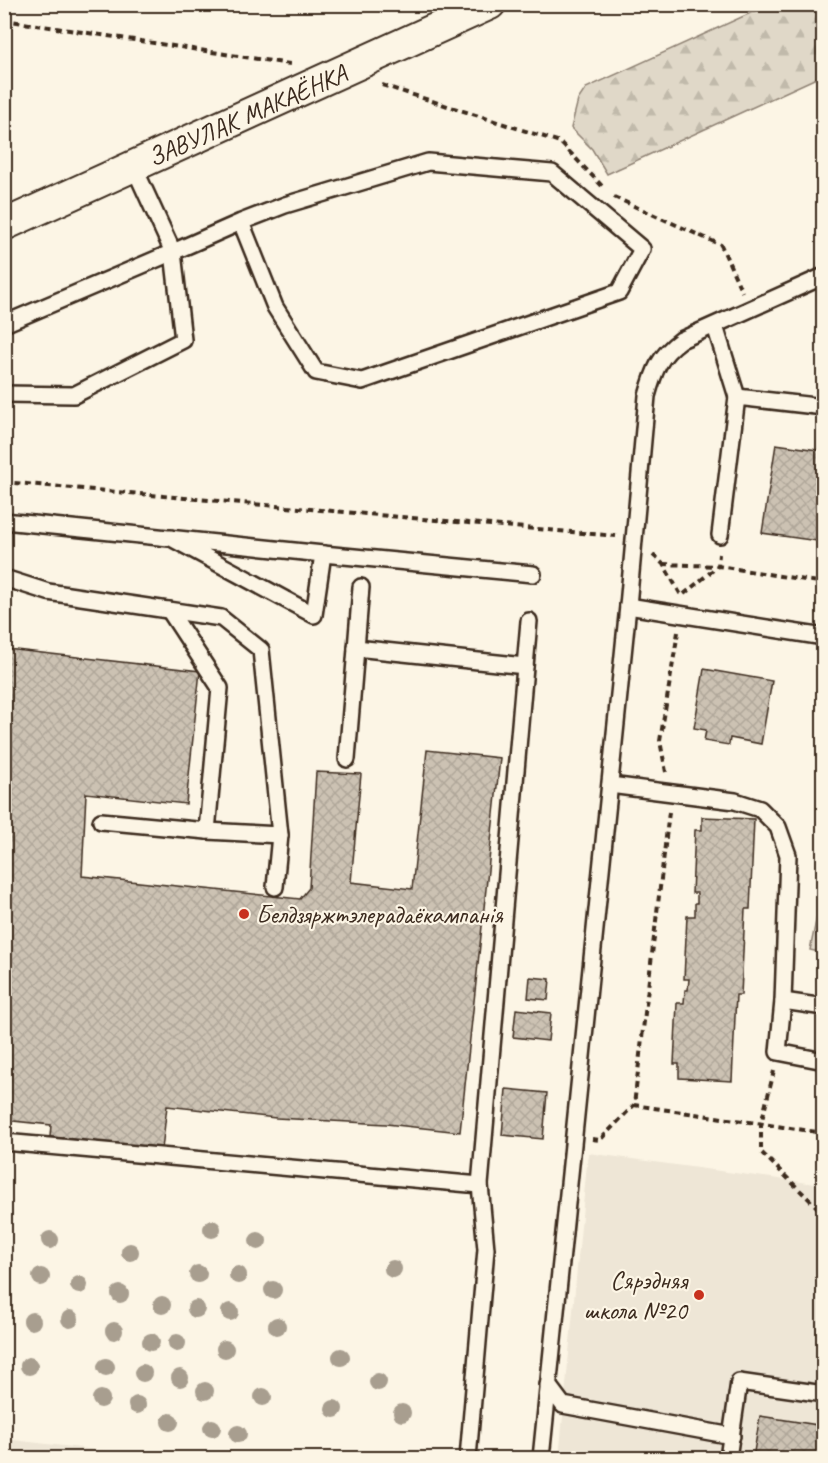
<svg xmlns="http://www.w3.org/2000/svg" width="828" height="1463" viewBox="0 0 828 1463" font-family="Caveat,sans-serif">
<style>
.built{fill:#eee6d6}
.forest{fill:url(#forest-firs);stroke:#8e8173;stroke-width:1.5}
.park{fill:url(#park-crowns);stroke:#8e8173;stroke-width:1.5}
.building{fill:url(#building-cross-hatch);stroke:#3b2a1e;stroke-width:1.5}
.lines{fill:none;stroke-linecap:round;stroke-linejoin:round}
.lane-casing{stroke:#3b2a1e;stroke-width:20}
.street-casing{stroke:#3b2a1e;stroke-width:34}
.path{stroke:#3b2a1e;stroke-width:4;stroke-dasharray:6 4.5;stroke-linecap:butt}
.lane{stroke:#fcf5e5;stroke-width:15}
.street{stroke:#fcf5e5;stroke-width:30}
.tree{fill:#a89e8f}
.poi-dot{fill:#c8321e;stroke:#fcf5e5;stroke-width:2}
.labels{text-anchor:middle;stroke-width:4.5;stroke-linejoin:round;paint-order:stroke}
.street-label{font-size:26px;fill:#3b2a1e;stroke:#fcf5e5}
.poi-label{font-size:26px;fill:#3b2a1e;stroke:#fcf5e5;text-anchor:start}
</style>
<defs>
<pattern id="forest-firs" width="22" height="20" patternUnits="userSpaceOnUse" patternTransform="scale(1.5)"><rect width="22" height="20" fill="#e0d8c8"/><path d="M5 1l3.5 6h-7zM16 11l3.5 6h-7z" fill="#c1baab"/></pattern>
<pattern id="park-crowns" width="20" height="18" patternUnits="userSpaceOnUse" patternTransform="scale(1.5)"><rect width="20" height="18" fill="#e0d8c8"/><path d="M2 6a3 3 0 1 1 6 0M12 15a3 3 0 1 1 6 0" fill="none" stroke="#c1baab"/></pattern>
<pattern id="building-cross-hatch" width="8" height="8" patternUnits="userSpaceOnUse" patternTransform="scale(1.5)"><rect width="8" height="8" fill="#ccc2b3"/><path d="M0 0l8 8M0 8l8-8" fill="none" stroke="#b0a79a"/></pattern>
</defs>
<rect width="100%" height="100%" fill="#fcf5e5"/>
<filter id="ink" filterUnits="userSpaceOnUse"><feTurbulence type="fractalNoise" baseFrequency=".0167" numOctaves="2"/><feDisplacementMap in="SourceGraphic" scale="12" xChannelSelector="R" yChannelSelector="G"/><feConvolveMatrix kernelMatrix="1 2 1 2 8 2 1 2 1" color-interpolation-filters="sRGB"/></filter>
<g filter="url(#ink)">
<!-- built -->
<g class="built">
<path d="M588,1153L823,1185V1458H559Z"/>
<path d="M5,1439L147,1456V1458H5Z"/>
</g>
<!-- forest -->
<path class="forest" d="M768,5H823V75L607,174L592,149L571,128L578,100L586,88Z"/>
<!-- park -->
<path class="park" d="M823,887V953L810,950Z"/>
<!-- building -->
<g class="building">
<path d="M776,444L824,451V542L762,533Z"/>
<path d="M7,649L200,671L186,804L86,793L82,876L300,899L309,888L316,772L361,774L351,882L412,889L427,750L500,758L460,1132L386,1124L276,1118L167,1106L162,1149L50,1137L51,1125L4,1120V670Z"/>
<path d="M704,669L772,681L761,744L730,738L729,745L704,741L706,730L694,728Z"/>
<path d="M702,817L754,819L750,909H745L741,995H736L732,1081L679,1078V1064H674L677,1003H684L685,990H688L689,979H684L687,916H695V903H697V893H692L695,830H702Z"/>
<path d="M530,977L550,979L548,1000L528,998Z"/>
<path d="M516,1009L551,1013L548,1041L513,1037Z"/>
<path d="M506,1089L547,1093L543,1139L502,1135Z"/>
<path d="M760,1416L824,1426V1458H753Z"/>
</g>
<g class="lines">
<defs>
<g id="lane">
<path d="M134,167L173,252L241,222L285,205L428,162L552,173L642,249L619,292L362,381L316,372L275,307L241,222"/>
<path d="M4,324L173,252L183,340L74,395L4,394"/>
<path d="M715,326L737,397"/>
<path d="M4,521L323,554L314,615L171,538"/>
<path d="M720,535L737,397L824,407"/>
<path d="M323,554L533,574"/>
<path d="M4,578L48,592L221,618L261,650L280,835L275,887"/>
<path d="M628,606L824,637"/>
<path d="M356,648L525,666"/>
<path d="M347,759L361,587"/>
<path d="M610,785L735,801L760,809L778,827L788,855L783,1001L778,1052L824,1061"/>
<path d="M101,821L207,831L220,688L169,610"/>
<path d="M207,831L280,835"/>
<path d="M783,1001L824,1007"/>
<path d="M4,1142L480,1185"/>
<path d="M548,1385L563,1405L732,1436"/>
<path d="M468,1458L486,1249L480,1185L529,621"/>
<path d="M541,1458L628,606L647,396C654,371 659,356 681,340L824,276"/>
<path d="M728,1458L739,1382L824,1394"/>
</g>
<path id="street" d="M4,225L490,4"/>
</defs>
<!-- lane casing -->
<use href="#lane" class="lane-casing"/>
<!-- street casing -->
<use href="#street" class="street-casing"/>
<!-- path -->
<g class="path">
<path d="M4,20L290,64"/>
<path d="M382,85L560,142L602,186"/>
<path d="M614,197L721,245L742,292"/>
<path d="M4,482L616,536"/>
<path d="M653,555L663,564L681,595"/>
<path d="M663,564L718,566L719,554"/>
<path d="M684,594L718,566L824,583"/>
<path d="M666,772L660,741L678,632"/>
<path d="M669,812L634,1105L824,1133"/>
<path d="M774,1071L761,1124V1152L824,1214"/>
<path d="M592,1139L600,1140L634,1105"/>
</g>
<!-- lane -->
<use href="#lane" class="lane"/>
<!-- street -->
<use href="#street" class="street"/>
</g>
<!-- trees -->
<g class="tree">
<circle cx="212" cy="1229" r="9"/>
<circle cx="50" cy="1240" r="9"/>
<circle cx="258" cy="1241" r="9"/>
<circle cx="130" cy="1252" r="9"/>
<circle cx="393" cy="1269" r="9"/>
<circle cx="198" cy="1274" r="9"/>
<circle cx="238" cy="1275" r="9"/>
<circle cx="41" cy="1277" r="9"/>
<circle cx="79" cy="1285" r="9"/>
<circle cx="273" cy="1290" r="9"/>
<circle cx="120" cy="1294" r="9"/>
<circle cx="162" cy="1305" r="9"/>
<circle cx="196" cy="1309" r="9"/>
<circle cx="230" cy="1312" r="9"/>
<circle cx="70" cy="1319" r="9"/>
<circle cx="32" cy="1321" r="9"/>
<circle cx="277" cy="1326" r="9"/>
<circle cx="114" cy="1331" r="9"/>
<circle cx="151" cy="1342" r="9"/>
<circle cx="177" cy="1343" r="9"/>
<circle cx="225" cy="1349" r="9"/>
<circle cx="341" cy="1357" r="9"/>
<circle cx="29" cy="1366" r="9"/>
<circle cx="106" cy="1367" r="9"/>
<circle cx="143" cy="1373" r="9"/>
<circle cx="180" cy="1378" r="9"/>
<circle cx="378" cy="1382" r="9"/>
<circle cx="205" cy="1391" r="9"/>
<circle cx="263" cy="1397" r="9"/>
<circle cx="101" cy="1399" r="9"/>
<circle cx="137" cy="1405" r="9"/>
<circle cx="334" cy="1409" r="9"/>
<circle cx="402" cy="1413" r="9"/>
<circle cx="170" cy="1422" r="9"/>
<circle cx="212" cy="1428" r="9"/>
<circle cx="238" cy="1434" r="9"/>
</g>
</g>
<!-- markers -->
<g class="poi-dot">
<circle cx="244" cy="914" r="6"/>
<circle cx="699" cy="1295" r="6"/>
</g>
<g class="labels">
<!-- street labels -->
<g class="street-label">
<text transform="translate(247 115) rotate(-24)" y="9">ЗАВУЛАК МАКАЁНКА</text>
</g>
<!-- poi labels -->
<g class="poi-label">
<text x="256" y="923">Белдзяржтэлерадаёкампанія</text>
<text x="687" y="1289" text-anchor="end">Сярэдняя<tspan x="687" dy="30">школа №20</tspan></text>
</g>
</g>
<!-- margin -->
<rect width="828" height="1463" fill="none" stroke="#fcf5e5" stroke-width="24"/>
<rect x="12" y="12" width="804" height="1439" fill="none" stroke="#3b2a1e" stroke-width="2" filter="url(#ink)"/>
</svg>
